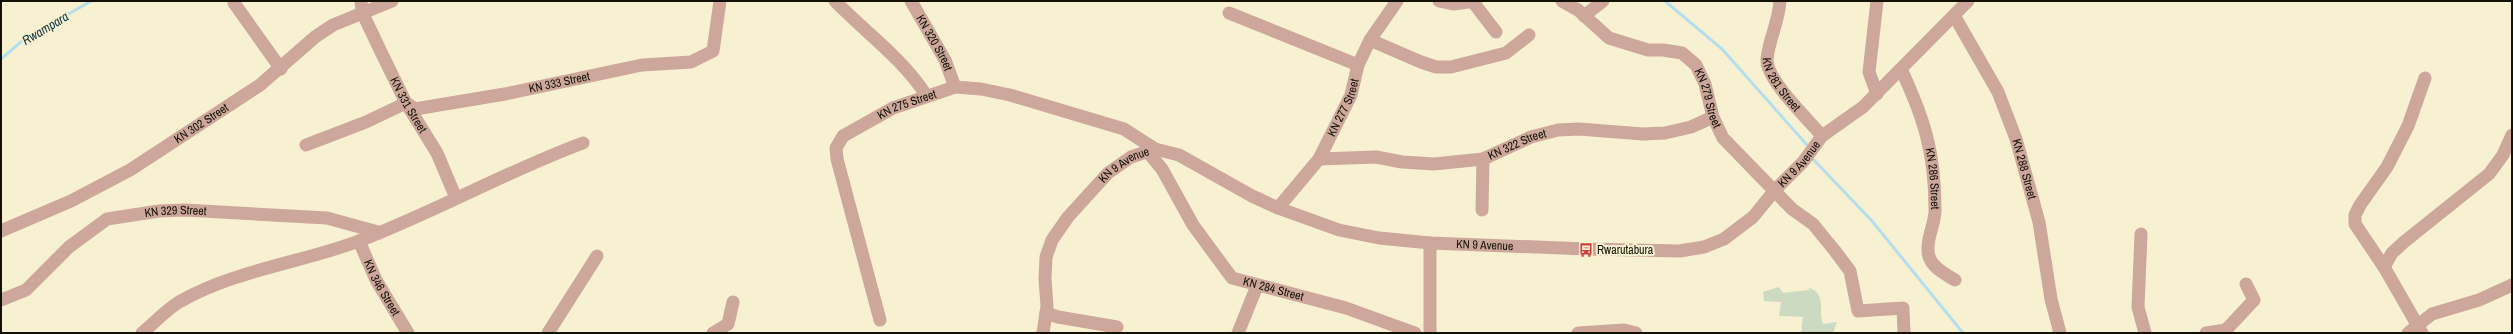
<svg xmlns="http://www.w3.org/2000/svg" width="2513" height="334" viewBox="0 0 2513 334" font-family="'Archivo Narrow',sans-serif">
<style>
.green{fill:#ccdac1}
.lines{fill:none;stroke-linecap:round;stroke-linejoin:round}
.stream{stroke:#b5deec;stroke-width:3}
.minor{stroke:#cda79b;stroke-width:13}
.labels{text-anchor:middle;stroke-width:4;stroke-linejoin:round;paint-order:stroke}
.street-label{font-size:12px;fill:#131106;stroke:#f8f1d1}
.poi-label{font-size:12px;fill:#131106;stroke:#f8f1d1;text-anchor:start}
.water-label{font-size:13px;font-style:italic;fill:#0e343f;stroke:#f8f1d1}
</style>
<rect width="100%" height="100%" fill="#f8f1d1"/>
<!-- green -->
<path class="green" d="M1779,287L1783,293L1809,290V288C1827,293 1818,310 1823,324L1837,322L1833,333H1801L1803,317L1779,316L1781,302L1764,301L1763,292Z"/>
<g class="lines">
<!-- stream -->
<g class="stream">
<path d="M1665,1L1722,49L1807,145"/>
<path d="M1,59L22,41L91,1"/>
<path d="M1813,159L1872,221L1963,333"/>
</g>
<!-- minor -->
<g class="minor">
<path id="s1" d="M361,1L362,12L382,54L406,103L437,153L456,198"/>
<path d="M835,1C865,32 902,58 926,95"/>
<path id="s2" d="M911,1L945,60L955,87"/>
<path d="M1439,1L1453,4L1476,1"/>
<path id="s3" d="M1562,1L1578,10L1609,38L1648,50H1663L1682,53L1696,65L1705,84L1713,117L1723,138L1792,209L1813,224L1835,251L1850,271L1858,311L1903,308L1904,333"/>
<path id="s4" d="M1780,1C1779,21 1769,39 1767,59C1766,80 1808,119 1822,136"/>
<path d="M1473,2L1496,32"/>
<path d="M234,3L281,69"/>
<path d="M1229,13L1358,65"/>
<path d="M1584,16L1603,1"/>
<path id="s5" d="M1955,17L1998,92L2016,139L2039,222L2051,299L2060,333"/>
<path d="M1370,40L1421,62L1436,67H1451L1506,53L1529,35"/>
<path id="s6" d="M1901,69C1924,118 1935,153 1935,208C1936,222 1927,236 1928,250C1928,266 1944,273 1955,280"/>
<path d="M1877,94L1869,72L1877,1"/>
<path id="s7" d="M306,145L366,122L406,103L415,109L505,94L642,65L691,62L713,51L720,1"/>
<path id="s8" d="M1147,151L1162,169L1193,225L1232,278L1346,308L1415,333"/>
<path id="s9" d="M1319,159L1376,157L1402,162L1434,164L1483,159L1531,137L1558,130L1579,129L1643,134L1665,133L1691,127L1713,117"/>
<path id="s10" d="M1278,208L1319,159L1351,95L1358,65L1370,40L1397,1"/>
<path d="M1482,210L1483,159"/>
<path id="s11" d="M1,231L71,201L130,170L260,85L315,37L333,25L392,1"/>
<path d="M2141,234L2138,307L2145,333"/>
<path id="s12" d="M359,241L376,280L408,333"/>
<path d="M2384,267L2392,253L2404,242L2489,174L2503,155L2512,135"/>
<path id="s13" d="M1,300L26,290L69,247L107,219L159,211L185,210L327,218L378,232"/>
<path d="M1046,313L1058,317L1117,327"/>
<path id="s14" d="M880,320L837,159L836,148L843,136L893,108L955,87L981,89L1010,95L1124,129L1155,149"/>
<path d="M2226,330L2254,300L2246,284"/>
<path d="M142,333C154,323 166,310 179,302C235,270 300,263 359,241C435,212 507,171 583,143"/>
<path d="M548,333L597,256"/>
<path d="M713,333L728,324L733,302"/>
<path id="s15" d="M1043,333L1047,306L1045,279L1046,257L1052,240L1068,217L1108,173L1131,157L1155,149L1179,155L1252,196L1278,208L1339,230L1379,238L1430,243L1587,249L1680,251L1704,247L1724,239L1753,217L1775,190L1803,162L1822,136L1863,107L1968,1"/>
<path d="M1238,333L1257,286"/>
<path d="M1430,333V243"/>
<path d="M1578,333L1624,330L1636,333"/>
<path d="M2206,333L2226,330L2227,333"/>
<path d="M2408,333L2432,314L2479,300L2512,285"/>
<path d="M2422,333L2384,267L2355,224V215L2360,205L2387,167L2408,126L2425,78"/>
</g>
</g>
<!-- icons -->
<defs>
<symbol id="bus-bare" viewBox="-9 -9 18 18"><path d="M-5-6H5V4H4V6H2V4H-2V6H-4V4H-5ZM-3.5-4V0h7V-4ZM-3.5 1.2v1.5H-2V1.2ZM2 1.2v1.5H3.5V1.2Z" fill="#d04141" stroke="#f8f1d1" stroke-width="2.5" paint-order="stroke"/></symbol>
</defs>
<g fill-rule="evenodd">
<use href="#bus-bare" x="1576" y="240" width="20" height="20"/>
</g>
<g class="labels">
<!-- street labels -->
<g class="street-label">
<text dy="4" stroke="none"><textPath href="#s2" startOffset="48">KN 320 Street</textPath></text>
<text dy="4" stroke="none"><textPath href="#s7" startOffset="266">KN 333 Street</textPath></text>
<text dy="4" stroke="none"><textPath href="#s4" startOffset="89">KN 281 Street</textPath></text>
<text dy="4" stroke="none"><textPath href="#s3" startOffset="189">KN 279 Street</textPath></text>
<text dy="4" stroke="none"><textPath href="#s1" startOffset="115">KN 331 Street</textPath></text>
<text dy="4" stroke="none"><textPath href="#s14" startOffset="263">KN 275 Street</textPath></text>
<text dy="4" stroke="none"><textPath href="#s10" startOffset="121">KN 277 Street</textPath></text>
<text dy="4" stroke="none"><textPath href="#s11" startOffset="228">KN 302 Street</textPath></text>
<text dy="4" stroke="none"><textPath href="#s9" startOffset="202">KN 322 Street</textPath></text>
<text dy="4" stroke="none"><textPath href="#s15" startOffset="932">KN 9 Avenue</textPath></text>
<text dy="4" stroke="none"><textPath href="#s15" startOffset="200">KN 9 Avenue</textPath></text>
<text dy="4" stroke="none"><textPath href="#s5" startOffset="168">KN 288 Street</textPath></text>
<text dy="4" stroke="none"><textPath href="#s6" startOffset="115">KN 286 Street</textPath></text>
<text dy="4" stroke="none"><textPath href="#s13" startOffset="204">KN 329 Street</textPath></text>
<text dy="4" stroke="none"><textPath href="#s15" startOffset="584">KN 9 Avenue</textPath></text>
<text dy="4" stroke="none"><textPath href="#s12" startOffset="52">KN 346 Street</textPath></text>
<text dy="4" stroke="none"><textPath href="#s8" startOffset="196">KN 284 Street</textPath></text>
</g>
<!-- poi labels -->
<g class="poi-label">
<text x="1597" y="254">Rwarutabura</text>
</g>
<!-- water labels -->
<g class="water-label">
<text transform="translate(45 28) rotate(-31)" y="5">Rwampara</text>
</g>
</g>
<!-- border -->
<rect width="2513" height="334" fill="none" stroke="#131106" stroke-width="4"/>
</svg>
